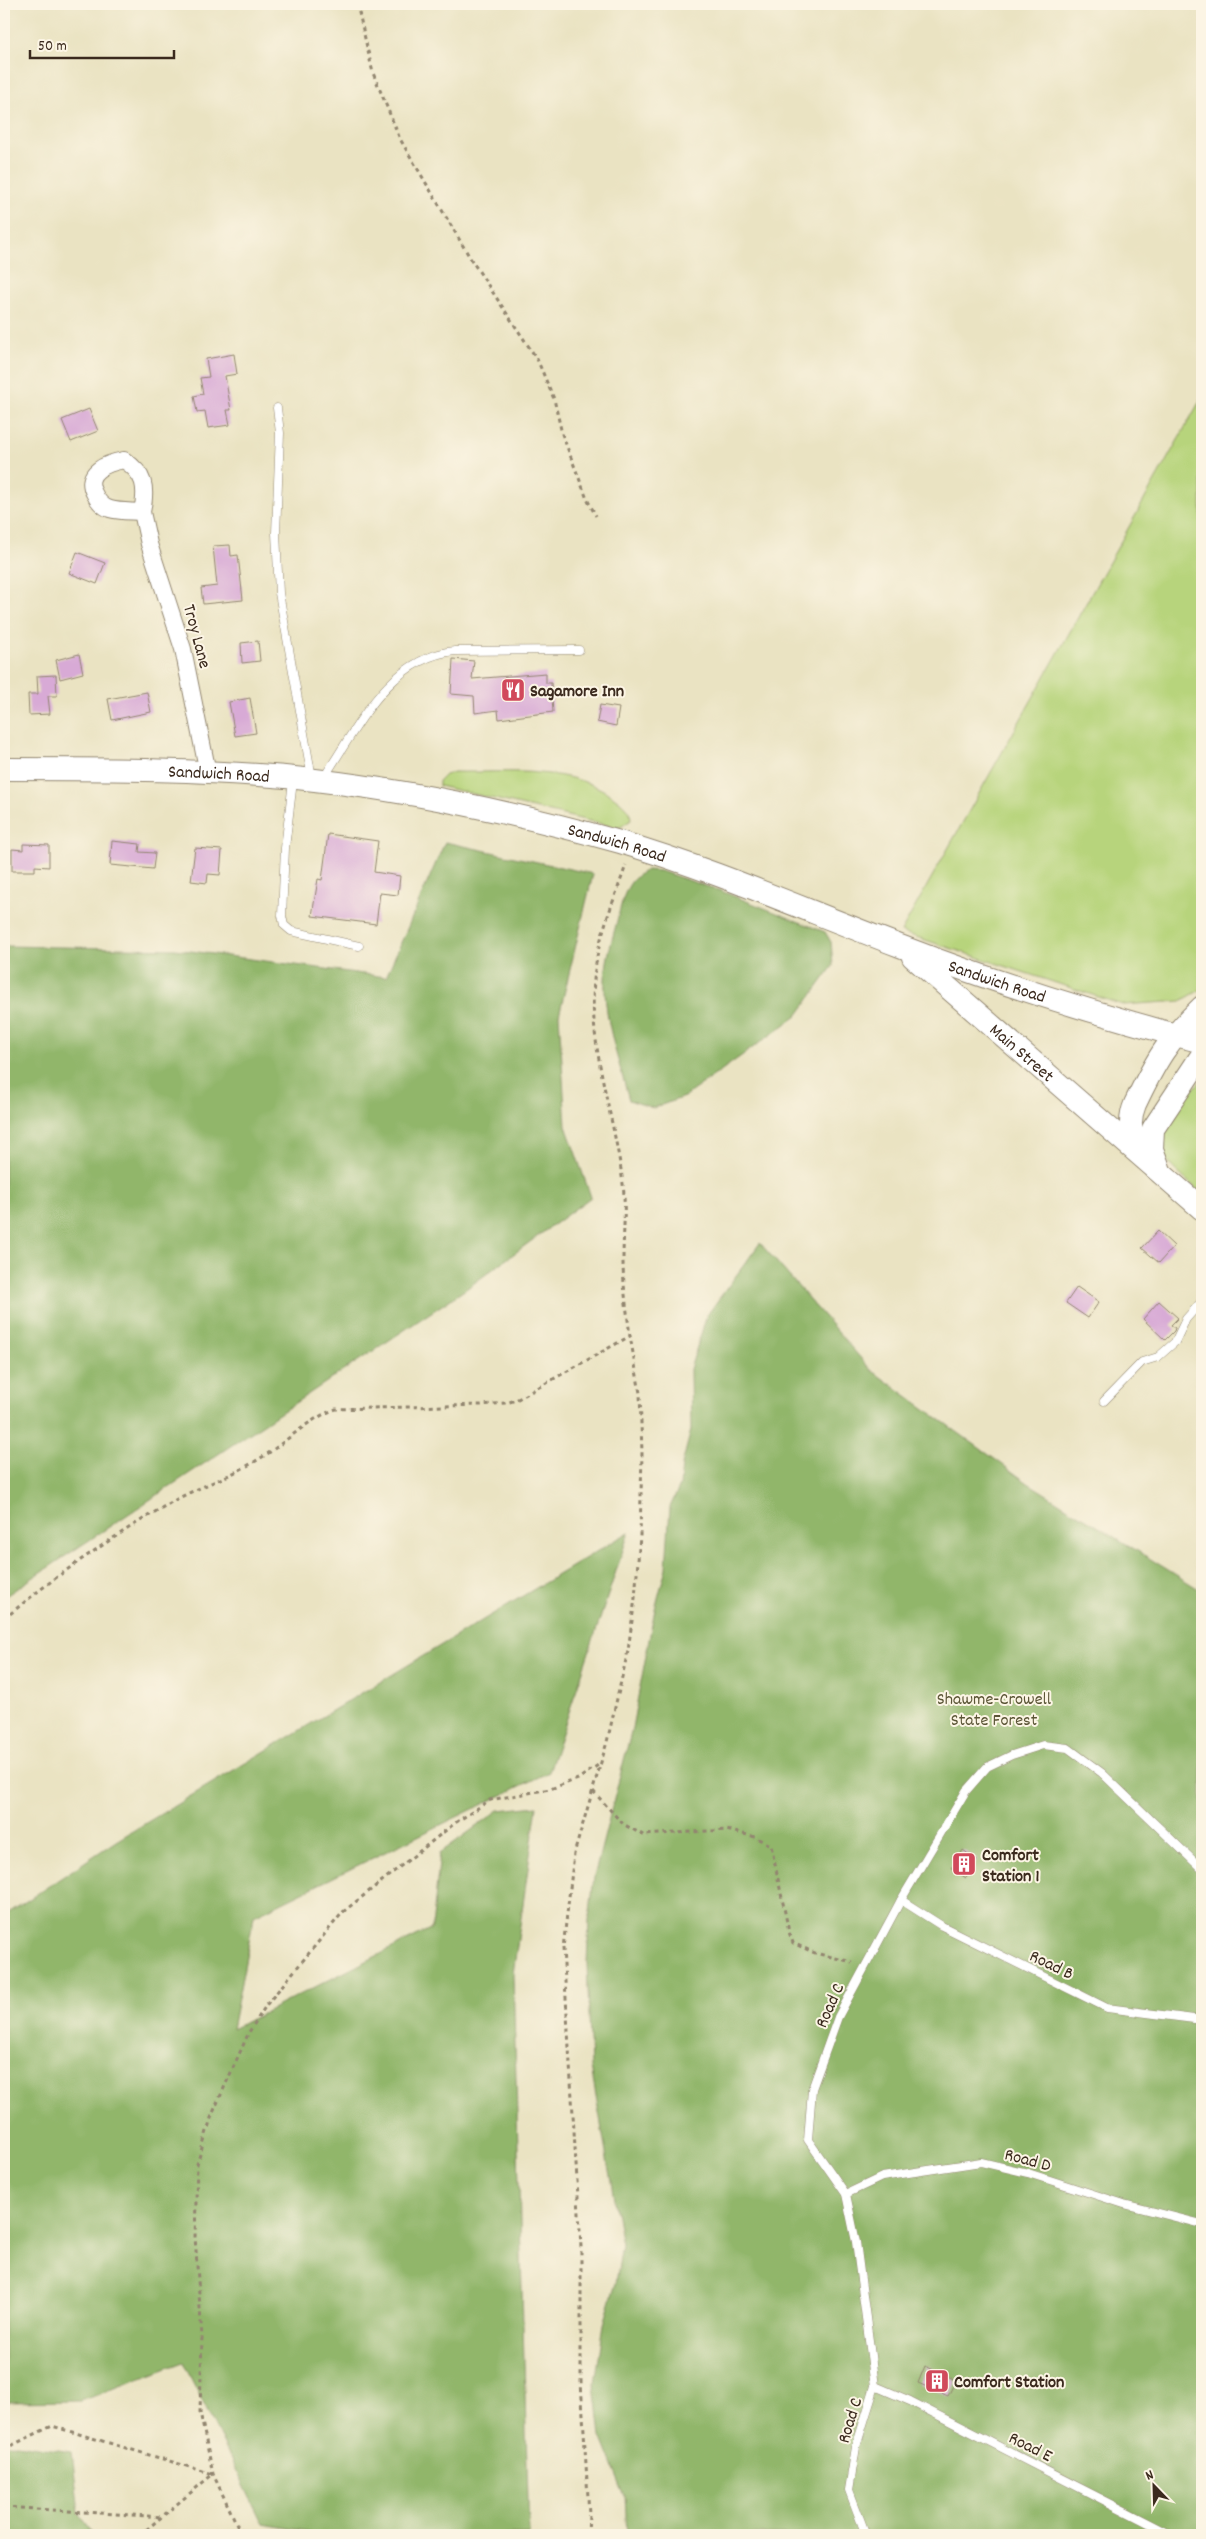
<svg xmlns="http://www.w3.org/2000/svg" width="1206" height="2539" viewBox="0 0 1206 2539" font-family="Dekko,sans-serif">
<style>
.green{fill:#b7d47b;stroke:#797f4c}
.forest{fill:#91b66b;stroke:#667044}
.building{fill:#d8aad6}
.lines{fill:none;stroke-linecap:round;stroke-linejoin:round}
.lane-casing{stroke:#928670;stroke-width:9}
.street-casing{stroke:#928670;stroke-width:18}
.secondary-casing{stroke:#928670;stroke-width:24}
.path{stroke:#928670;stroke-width:3;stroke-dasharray:4 4;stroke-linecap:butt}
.lane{stroke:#fff;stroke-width:8}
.street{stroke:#fff;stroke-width:16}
.secondary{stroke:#fff;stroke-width:22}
.labels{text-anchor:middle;stroke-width:4;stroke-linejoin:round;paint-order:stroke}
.street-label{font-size:18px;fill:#3b2a1e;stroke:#fcf5e5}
.poi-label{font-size:18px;font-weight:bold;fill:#3b2a1e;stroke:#fcf5e5;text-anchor:start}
.park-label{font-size:18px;fill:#5a5435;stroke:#fcf5e5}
</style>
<rect width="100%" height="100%" fill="#fcf5e5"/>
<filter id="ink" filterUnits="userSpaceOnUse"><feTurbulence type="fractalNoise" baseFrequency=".02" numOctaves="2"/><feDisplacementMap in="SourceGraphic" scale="10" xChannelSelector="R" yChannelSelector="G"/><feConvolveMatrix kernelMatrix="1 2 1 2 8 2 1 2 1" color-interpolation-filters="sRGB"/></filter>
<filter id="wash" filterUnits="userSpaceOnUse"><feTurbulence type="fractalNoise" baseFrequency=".0096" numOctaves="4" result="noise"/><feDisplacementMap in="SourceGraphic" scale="20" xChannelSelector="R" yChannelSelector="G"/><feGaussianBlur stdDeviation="1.12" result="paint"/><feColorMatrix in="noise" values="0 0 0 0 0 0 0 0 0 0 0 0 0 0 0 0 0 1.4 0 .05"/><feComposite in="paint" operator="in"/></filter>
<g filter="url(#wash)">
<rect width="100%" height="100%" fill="#eae3c2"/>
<!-- green -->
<g class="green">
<path d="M1201,399L1202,989L1181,1001L1123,1005L901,932Z"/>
<path d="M454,772C508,773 575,764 619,801C625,806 631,812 631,820L619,828L439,786V781L445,775Z"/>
<path d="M1202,1080V1194C1193,1185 1172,1170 1166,1159C1151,1133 1184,1097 1202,1080Z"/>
</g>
<!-- forest -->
<g class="forest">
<path d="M445,842L593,874L559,1015L566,1126L591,1197L466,1289L4,1597V946L175,949L386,977Z"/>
<path d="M647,870L660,871L721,891L825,932L831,942L833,966L797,1016L684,1097L653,1108L629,1100C619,1061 600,1009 606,969C608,951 614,934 618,917C623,898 627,878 647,870Z"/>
<path d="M760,1243L871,1370L1028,1483L1202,1591V2535H627L625,2496L601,2436L595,2384L604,2324L616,2283L622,2245L591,2067L587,1963L589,1920L594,1877L631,1733L655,1609L666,1568L670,1507L680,1486L682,1465L691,1430L690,1369L707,1315Z"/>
<path d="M629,1532L549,1772L254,1916L232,2029L432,1928L440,1853L499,1810L537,1806L513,1974L529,2535H329L263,2524L183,2362L81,2401L4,2402V1916L116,1841Z"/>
<path d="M17,2444L72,2452L79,2512L92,2535H4V2445Z"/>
</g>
<g id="blocks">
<!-- building -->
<g class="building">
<path d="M234,354L237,374L225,376L231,410H227L230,425L208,428L205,411L197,412L194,396L203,394L200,378L209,377L206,359Z"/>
<path d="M89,409L98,431L71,442L62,420Z"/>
<path d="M230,545L231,556L238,555L243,600L203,604L201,588L217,586L213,546Z"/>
<path d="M77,552L105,563L97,584L69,573Z"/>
<path d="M258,641L260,661L242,663L241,643Z"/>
<path d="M79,654L83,673L60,679L56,660Z"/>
<path d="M453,659L474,661L472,679L546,673V683H551L553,712L499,719L498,710L475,713L474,696L451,694Z"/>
<path d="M56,675L57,696H48L50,714L29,715L28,694H38L37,676Z"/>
<path d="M147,692L151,712L112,720L108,699Z"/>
<path d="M250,698L256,733L235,736L229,702Z"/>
<path d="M600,705L619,708L616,726L597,722Z"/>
<path d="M328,834L378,841L374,872L400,876L398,895L380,893L376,924L312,916L318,879L322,880Z"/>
<path d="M112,841L140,844L139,852L155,853L153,869L110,865Z"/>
<path d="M23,844L49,845V867L35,866V871H12V849L23,850Z"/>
<path d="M195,848L222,850L220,875L208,874L207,883L191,881Z"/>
<path d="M1158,1231L1174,1246L1159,1263L1142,1248Z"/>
<path d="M1077,1287L1099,1302L1088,1318L1066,1303Z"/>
<path d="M1159,1301L1178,1318L1171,1325L1175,1328L1174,1331L1165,1340L1143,1319Z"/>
<path d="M963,1850L977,1860L966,1878L951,1868Z"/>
<path d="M925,2366L956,2380L948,2396L918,2383Z"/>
</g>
</g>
</g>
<g filter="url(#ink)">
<use href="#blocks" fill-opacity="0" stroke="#928670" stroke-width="1"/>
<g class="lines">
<defs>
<g id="lane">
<path d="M277,408L280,433L276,533L279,593L312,778"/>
<path d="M328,771C359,724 391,657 455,651L579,650"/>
<path d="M293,781L285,848L282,916L284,925L291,931L359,946"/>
<path d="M1104,1401L1142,1362L1158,1357L1175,1342L1186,1319L1202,1301"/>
<path d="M901,1900L942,1926L1107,2008L1202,2020"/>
<path d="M846,2194L882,2177L981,2162L1028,2173L1124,2204L1202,2224"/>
<path d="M875,2386L910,2401L1172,2535"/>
<path d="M866,2535L849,2490L856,2447L875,2386L856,2242L846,2194L808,2140L812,2089L838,2017L901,1900L966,1791L987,1767L1012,1755L1043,1745L1068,1748L1102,1773L1202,1869"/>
</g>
<path id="street" d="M142,512C147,487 145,474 124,460C107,463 83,472 94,493C97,500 103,507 110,509C120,512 132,511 142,512L149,544L183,649L208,773"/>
<g id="secondary">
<path id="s1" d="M4,769C106,769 213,769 315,780C417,792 520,814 620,842C715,870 807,911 900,946C999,984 1100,1015 1202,1042"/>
<path id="s2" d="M913,957L1202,1209"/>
<path d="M1141,1152C1130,1136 1128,1121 1135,1104C1155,1062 1168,1039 1202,1007"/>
<path d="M1159,1168L1152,1149L1153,1129L1202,1055"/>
</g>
</defs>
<!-- lane casing -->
<use href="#lane" class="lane-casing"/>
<!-- street casing -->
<use href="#street" class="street-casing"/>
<!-- secondary casing -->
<use href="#secondary" class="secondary-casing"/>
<!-- path -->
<g class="path">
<path d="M357,4L373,73L400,139L472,261L537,359L554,399L562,434L587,499L596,516"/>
<path d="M4,1619C57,1574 115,1535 175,1500C201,1486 229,1477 254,1462C283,1446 305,1420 336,1409L481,1405L506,1403L516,1400L630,1336C627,1311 623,1285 623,1260C623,1235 626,1209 623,1184C614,1111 584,1038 596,963C601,929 615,898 626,865"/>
<path d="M593,1791L623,1824L643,1835L726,1830L752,1836L771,1845L789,1932L793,1943L815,1953L852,1962"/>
<path d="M4,2449L52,2426L213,2474"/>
<path d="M4,2507L162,2517"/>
<path d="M140,2535L213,2474"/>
<path d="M251,2535L238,2527L213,2474L200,2412L202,2337L195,2237L197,2164L212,2115L249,2032L267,2004L343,1912L455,1823L490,1800L550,1789L578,1779L601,1763"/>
<path d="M588,2535L589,2514L581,2382V2247L563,1948L574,1854L607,1742L628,1651L635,1598L640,1536L642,1453L640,1393L630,1336"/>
</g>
<!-- lane -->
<use href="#lane" class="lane"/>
<!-- street -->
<use href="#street" class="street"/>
<!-- secondary -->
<use href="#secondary" class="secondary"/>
</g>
</g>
<!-- icons -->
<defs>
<symbol id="restaurant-square" viewBox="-11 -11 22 22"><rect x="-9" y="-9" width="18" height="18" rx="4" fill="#d1495b" stroke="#fcf5e5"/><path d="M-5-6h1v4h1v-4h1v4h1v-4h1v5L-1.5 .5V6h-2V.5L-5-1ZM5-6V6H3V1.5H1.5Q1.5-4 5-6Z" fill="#fff"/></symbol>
<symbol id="building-square" viewBox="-11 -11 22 22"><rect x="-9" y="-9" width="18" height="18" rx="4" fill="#d1495b" stroke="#fcf5e5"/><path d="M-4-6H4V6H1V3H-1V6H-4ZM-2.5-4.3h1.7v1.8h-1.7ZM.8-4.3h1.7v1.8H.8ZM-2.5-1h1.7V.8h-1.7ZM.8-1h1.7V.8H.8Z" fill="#fff"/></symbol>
</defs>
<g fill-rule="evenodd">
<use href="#restaurant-square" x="499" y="676" width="28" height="28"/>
<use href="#building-square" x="950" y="1850" width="28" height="28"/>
<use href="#building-square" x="923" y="2367" width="28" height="28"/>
</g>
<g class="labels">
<!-- street labels -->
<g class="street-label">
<text transform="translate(198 636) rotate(75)" y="6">Troy Lane</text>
<text dy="6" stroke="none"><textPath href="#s1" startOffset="215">Sandwich Road</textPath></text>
<text dy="6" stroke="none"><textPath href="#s1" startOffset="620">Sandwich Road</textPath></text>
<text dy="6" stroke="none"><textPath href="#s1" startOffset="1025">Sandwich Road</textPath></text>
<text dy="6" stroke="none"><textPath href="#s2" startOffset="145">Main Street</textPath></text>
<text transform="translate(1052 1964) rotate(26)" y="6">Road B</text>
<text transform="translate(829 2005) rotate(-66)" y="6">Road C</text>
<text transform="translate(1028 2159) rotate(15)" y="6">Road D</text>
<text transform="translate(849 2420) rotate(-73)" y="6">Road C</text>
<text transform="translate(1031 2446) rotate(27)" y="6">Road E</text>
</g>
<!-- poi labels -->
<g class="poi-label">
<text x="530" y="696">Sagamore Inn</text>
<text x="982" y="1860">Comfort<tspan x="982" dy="21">Station 1</tspan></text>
<text x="954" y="2387">Comfort Station</text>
</g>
<!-- park labels -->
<g class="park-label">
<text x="994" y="1704">Shawme-Crowell<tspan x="994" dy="21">State Forest</tspan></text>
</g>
</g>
<!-- margin -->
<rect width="1206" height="2539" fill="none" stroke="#fcf5e5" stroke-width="20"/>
<!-- north arrow -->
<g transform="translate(1154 2486) rotate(337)" stroke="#fcf5e5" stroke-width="4" paint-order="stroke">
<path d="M0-4L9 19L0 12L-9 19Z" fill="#3b2a1e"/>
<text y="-8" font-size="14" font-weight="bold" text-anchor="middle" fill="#3b2a1e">N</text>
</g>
<!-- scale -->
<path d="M30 50v8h144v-8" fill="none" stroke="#3b2a1e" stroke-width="2.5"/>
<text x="38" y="50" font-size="15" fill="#3b2a1e" stroke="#fcf5e5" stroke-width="4" paint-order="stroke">50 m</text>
</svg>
